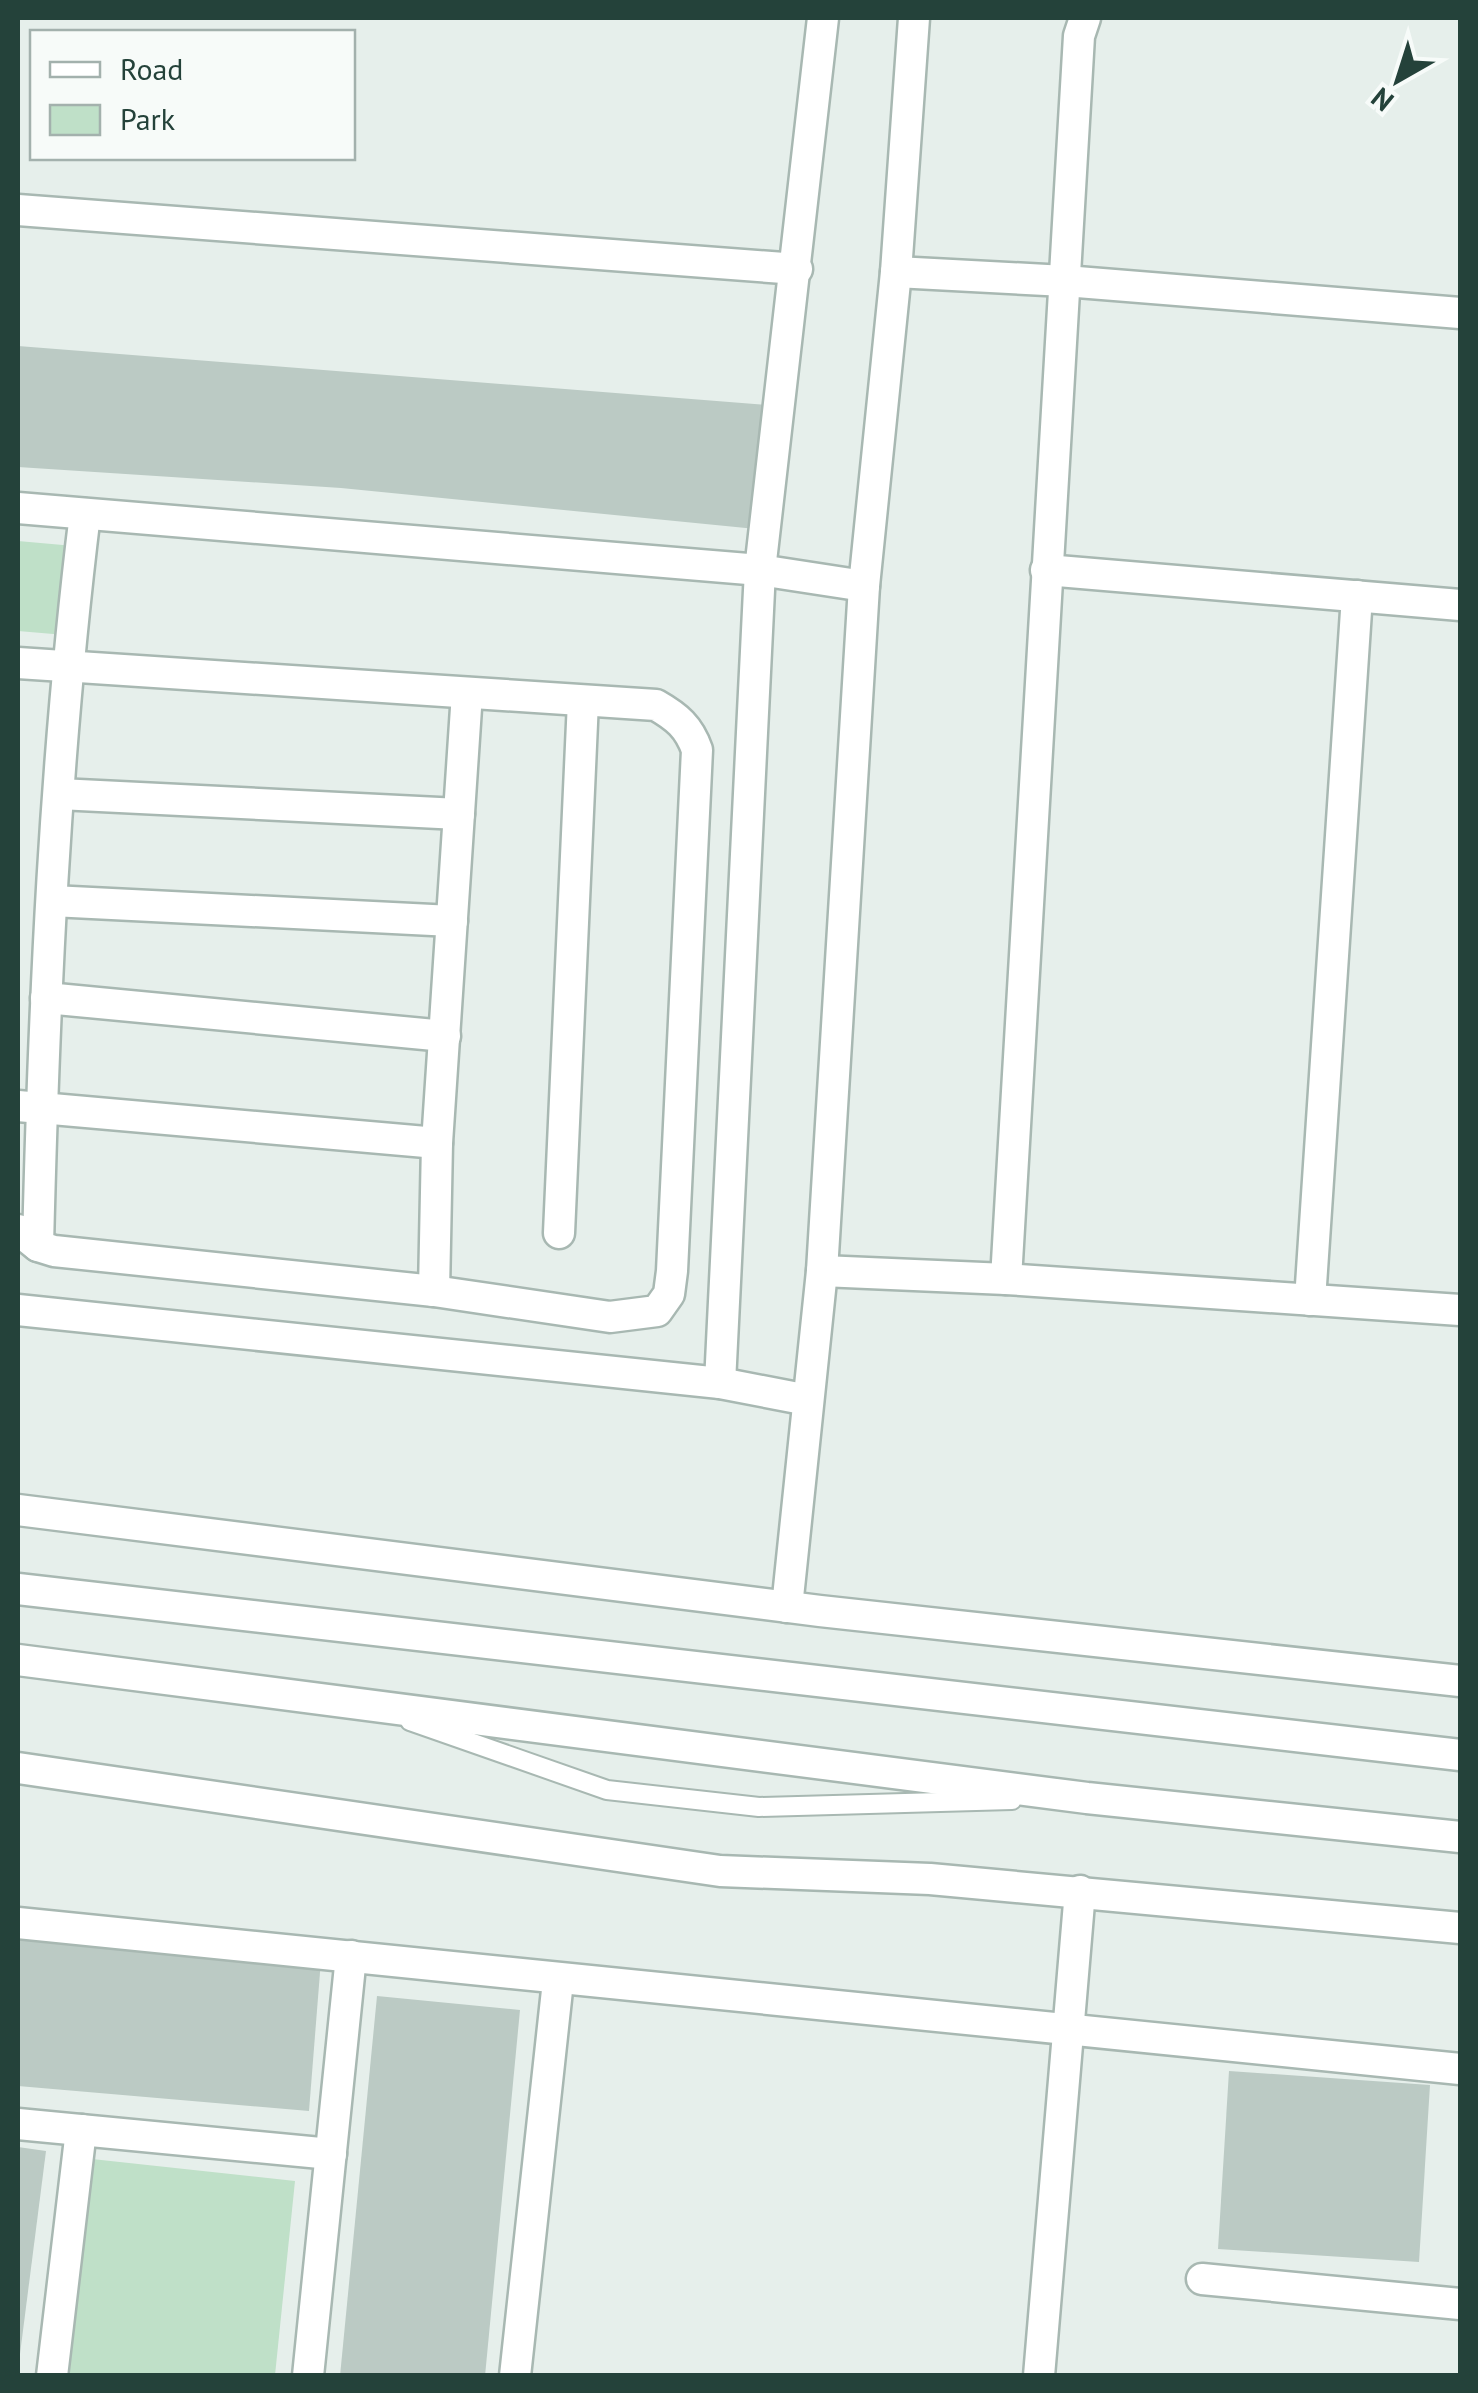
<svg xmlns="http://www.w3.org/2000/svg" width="1478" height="2393" viewBox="0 0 1478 2393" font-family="'PT Sans',sans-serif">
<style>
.green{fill:#bfe0c8}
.building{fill:#bbcac4}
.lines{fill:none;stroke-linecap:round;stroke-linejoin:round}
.service-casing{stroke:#a8b8b2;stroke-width:22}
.minor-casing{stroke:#a8b8b2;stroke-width:35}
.tertiary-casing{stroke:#a8b8b2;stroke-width:35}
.service{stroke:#fff;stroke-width:18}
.minor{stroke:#fff;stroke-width:30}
.tertiary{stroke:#fff;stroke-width:30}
</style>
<rect width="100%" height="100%" fill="#e6efeb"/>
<!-- green -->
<g class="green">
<path d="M18,541L74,546L65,635L18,631Z"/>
<path d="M92,2159L295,2181L275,2375L69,2376Z"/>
</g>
<!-- building -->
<g class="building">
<path d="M18,346L767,405L756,529L341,488L18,467Z"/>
<path d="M18,1934L321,1960L309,2111L18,2086Z"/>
<path d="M377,1996L520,2010L485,2376H340Z"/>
<path d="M1229,2071L1430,2085L1419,2262L1218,2249Z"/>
<path d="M18,2147L46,2151L20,2354H18Z"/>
</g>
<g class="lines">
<defs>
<path id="service" d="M410,1721L607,1790L759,1807L1012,1800"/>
<g id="minor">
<path d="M18,210L797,269"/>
<path d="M896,272L1065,281L1460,313"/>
<path d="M18,508L760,570L864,586"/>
<path d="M1046,570L1460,605"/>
<path d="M18,663L656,705C677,717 689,727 697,750L672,1271L669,1294L657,1311L610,1317L434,1291L54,1251L38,1246L18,1230"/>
<path d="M59,794L459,814"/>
<path d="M52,901L452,921"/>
<path d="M46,998L445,1036"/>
<path d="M18,1106L437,1143"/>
<path d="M559,1233L583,701"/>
<path d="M38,1246C44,1001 55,757 85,514"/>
<path d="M822,1271L1006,1279L1460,1310"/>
<path d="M1006,1279L1079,36L1085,18"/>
<path d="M434,1291L437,1143L467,693"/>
<path d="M1310,1300L1357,596"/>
<path d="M18,1310L720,1383L808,1400"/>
<path d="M720,1383L760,570L823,18"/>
<path d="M18,1510L820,1611L1460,1681"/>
<path d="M787,1607L822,1271L864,586L896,272L914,18"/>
<path d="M18,1768L720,1871L930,1879L1460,1928"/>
<path d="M18,1923L1460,2069"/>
<path d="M18,2124L331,2154"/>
<path d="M1202,2279L1460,2304"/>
<path d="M52,2376L81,2130"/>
<path d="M308,2376L351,1956"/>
<path d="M515,2376L558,1981"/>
<path d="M1039,2376L1080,1891"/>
</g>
<g id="tertiary">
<path d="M18,1589L1460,1755"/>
<path d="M18,1660L1087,1798L1460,1837"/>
</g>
</defs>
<!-- service casing -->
<use href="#service" class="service-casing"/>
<!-- minor casing -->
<use href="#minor" class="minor-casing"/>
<!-- tertiary casing -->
<use href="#tertiary" class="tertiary-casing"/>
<!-- service -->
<use href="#service" class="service"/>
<!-- minor -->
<use href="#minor" class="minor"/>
<!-- tertiary -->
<use href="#tertiary" class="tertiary"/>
</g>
<!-- border -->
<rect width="1478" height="2393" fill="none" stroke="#24423a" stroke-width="40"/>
<!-- legend -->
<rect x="30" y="30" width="325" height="130" fill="#f7fbf9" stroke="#a3b1ad" stroke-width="2.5"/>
<rect x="50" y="62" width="50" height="15" fill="#ffffff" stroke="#a3b1ad" stroke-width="2.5"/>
<text x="120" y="80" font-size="30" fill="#24423a">Road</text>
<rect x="50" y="105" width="50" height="30" fill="#bfe0c8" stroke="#a3b1ad" stroke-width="2.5"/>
<text x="120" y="130" font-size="30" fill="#24423a">Park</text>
<!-- north arrow -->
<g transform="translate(1398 80) rotate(219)" stroke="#f7fbf9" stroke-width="8" paint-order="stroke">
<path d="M0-8L18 38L0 25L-18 38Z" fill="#24423a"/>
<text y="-15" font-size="28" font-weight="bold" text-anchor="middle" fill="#24423a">N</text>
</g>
</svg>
